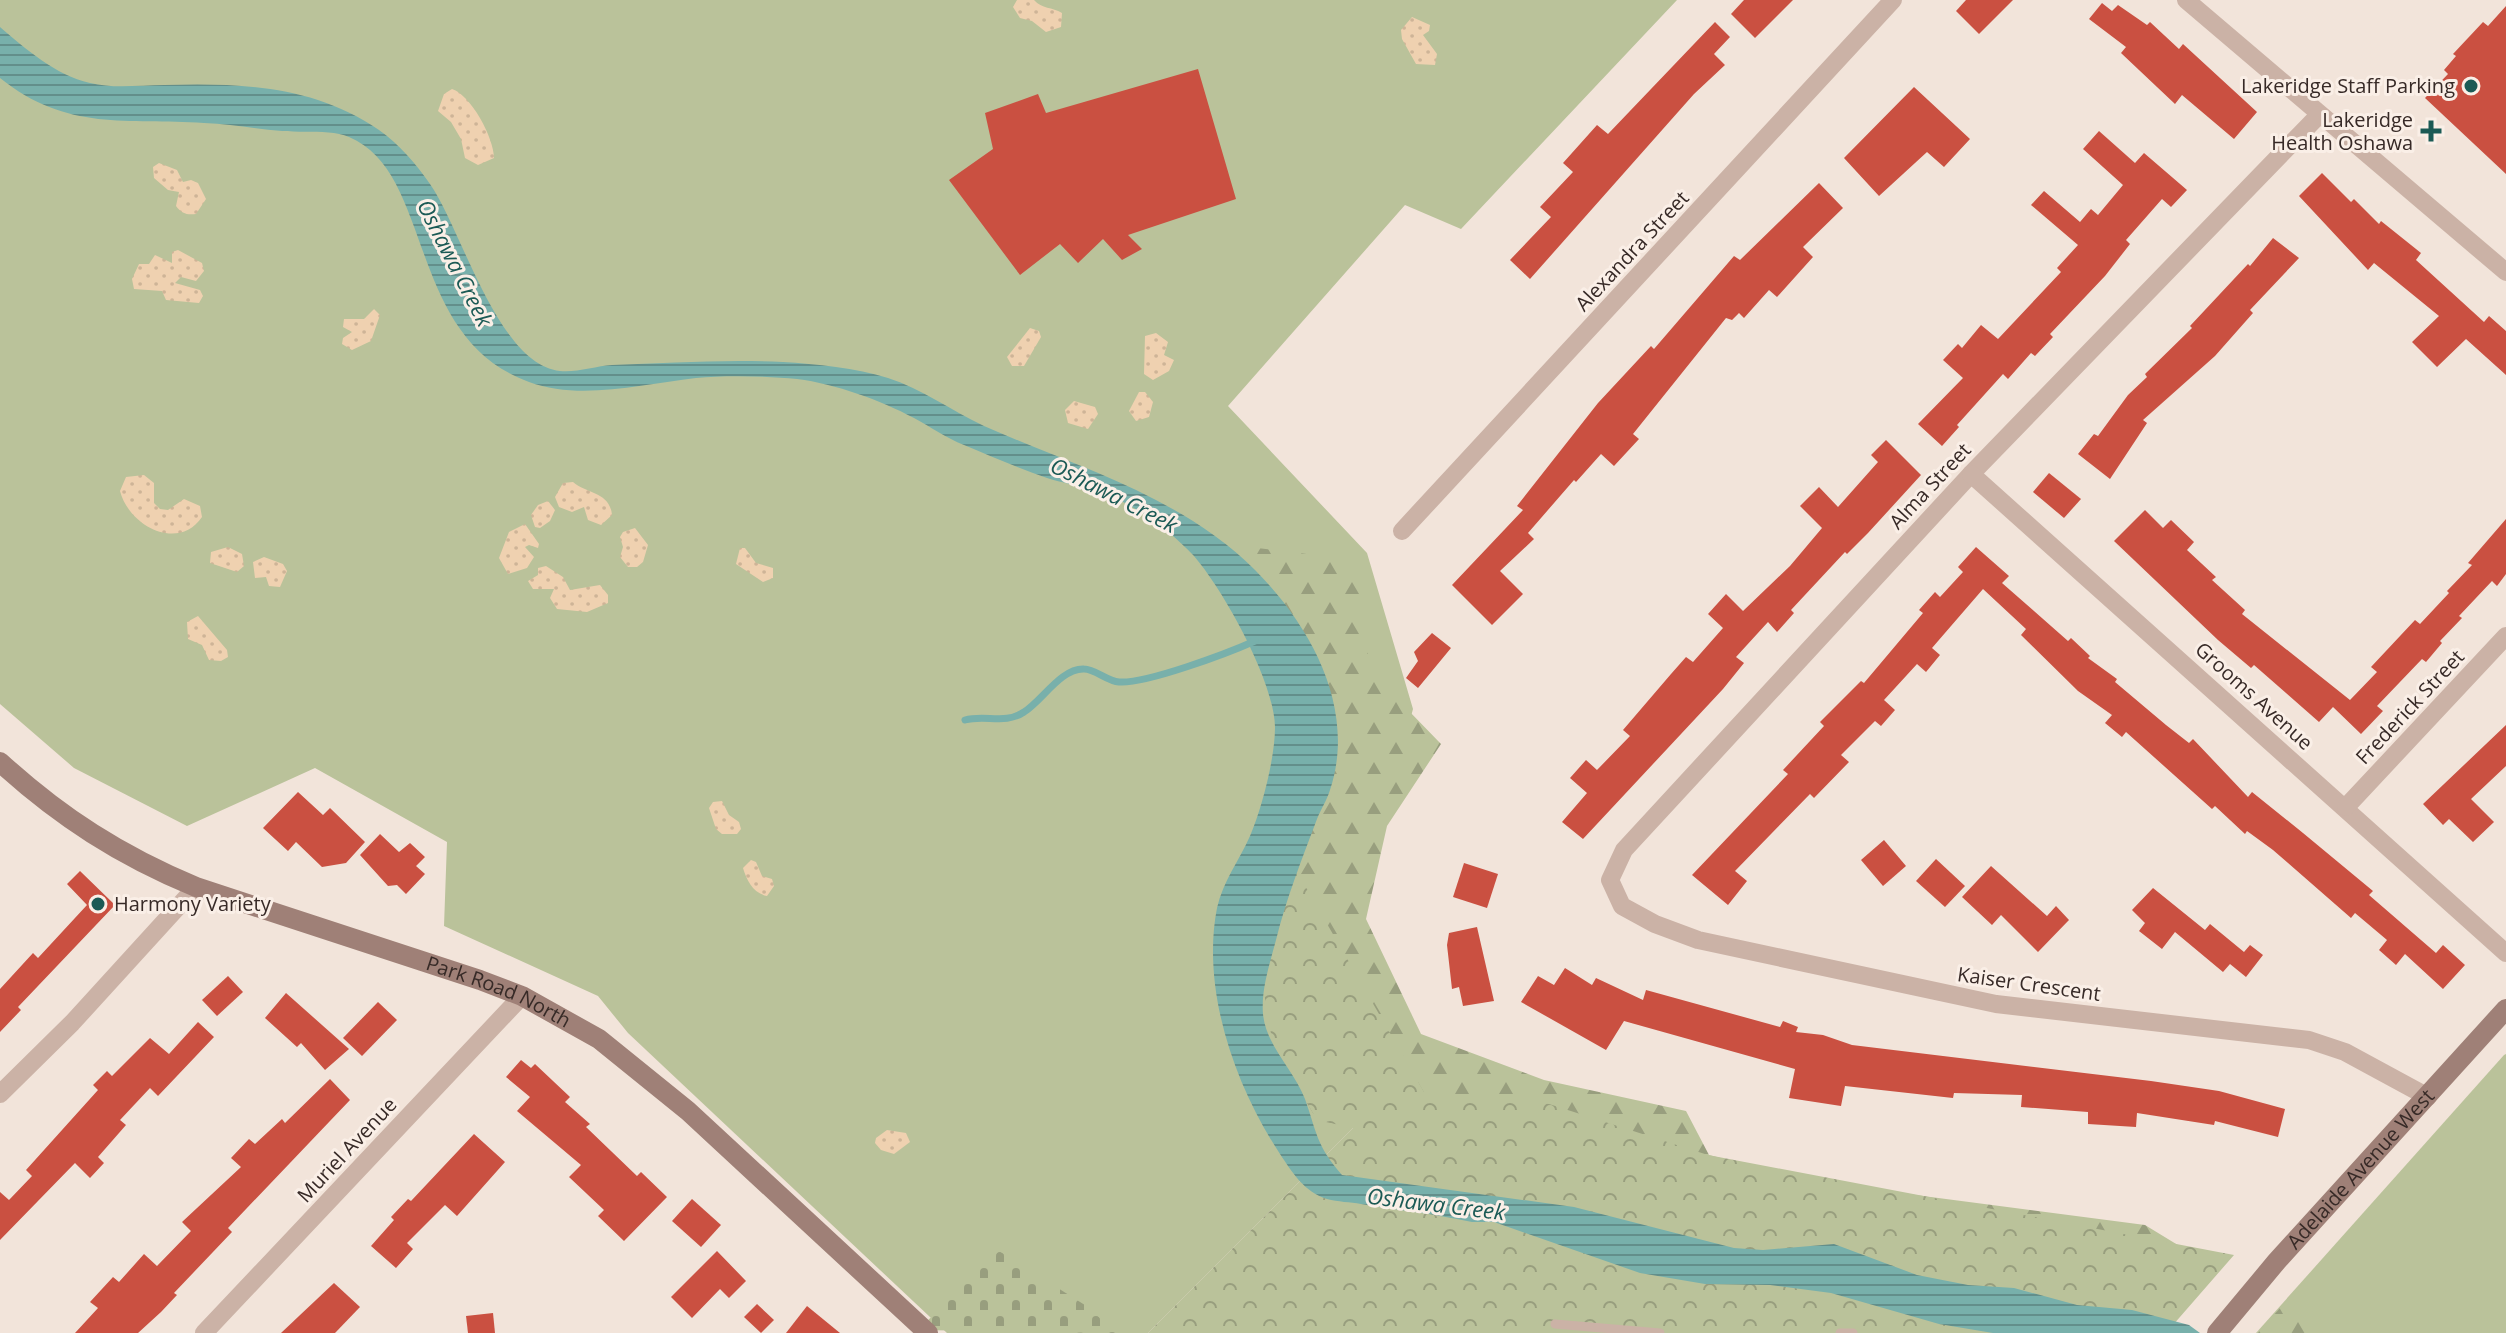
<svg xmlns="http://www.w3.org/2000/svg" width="2506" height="1333" viewBox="0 0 2506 1333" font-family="'Open Sans',sans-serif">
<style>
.green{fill:#bac29a}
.forest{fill:url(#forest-firs)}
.sand{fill:url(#sand-dots)}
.cemetery{fill:url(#cemetery-stones)}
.park{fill:url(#park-crowns)}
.water{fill:url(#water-rules)}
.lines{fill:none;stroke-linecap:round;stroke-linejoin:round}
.stream{stroke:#78b0ab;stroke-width:7}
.building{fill:#ca5041}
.lane{stroke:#cbb2a6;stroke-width:9}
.street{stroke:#cbb2a6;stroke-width:18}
.secondary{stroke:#9f8077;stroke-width:20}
.poi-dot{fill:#1b5a55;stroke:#faefe7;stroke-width:3}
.labels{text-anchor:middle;stroke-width:6;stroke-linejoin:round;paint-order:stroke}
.poi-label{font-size:20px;fill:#372a27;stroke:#faefe7;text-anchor:end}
.street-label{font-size:20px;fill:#372a27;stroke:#faefe7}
.water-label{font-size:22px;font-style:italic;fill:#1b5a55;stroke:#faefe7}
</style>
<defs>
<pattern id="forest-firs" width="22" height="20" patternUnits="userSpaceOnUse" patternTransform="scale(2)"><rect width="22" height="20" fill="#bac29a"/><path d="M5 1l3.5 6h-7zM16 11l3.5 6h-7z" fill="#989e7e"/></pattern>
<pattern id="sand-dots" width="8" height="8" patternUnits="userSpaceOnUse" patternTransform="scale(2)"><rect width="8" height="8" fill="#efd1b0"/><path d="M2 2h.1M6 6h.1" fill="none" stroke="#ceb497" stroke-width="1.8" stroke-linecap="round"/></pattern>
<pattern id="cemetery-stones" width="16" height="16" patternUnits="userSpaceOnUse" patternTransform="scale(2)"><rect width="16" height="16" fill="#bac29a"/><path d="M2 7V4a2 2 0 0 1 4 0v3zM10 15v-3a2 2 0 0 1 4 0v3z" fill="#989e7e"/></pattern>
<pattern id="park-crowns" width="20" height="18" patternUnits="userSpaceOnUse" patternTransform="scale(2)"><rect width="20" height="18" fill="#bac29a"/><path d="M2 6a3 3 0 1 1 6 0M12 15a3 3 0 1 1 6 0" fill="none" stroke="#989e7e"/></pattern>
<pattern id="water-rules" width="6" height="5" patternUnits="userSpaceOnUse" patternTransform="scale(2)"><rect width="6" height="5" fill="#78b0ab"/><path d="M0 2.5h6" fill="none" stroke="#638f8b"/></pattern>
</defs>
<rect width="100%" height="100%" fill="#f2e4da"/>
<!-- green -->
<g class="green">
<path d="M0,0H1677L1461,229L1405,205L1228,406L1367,553L1413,709L1361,901L1392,1089L1148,1333H947L628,1033L598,996L444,926L447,842L315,768L187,826L74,768L0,704Z"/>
<path d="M2506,1054V1333H2256L2504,1055Z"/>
</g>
<!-- forest -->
<g class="forest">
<path d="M1249,547L1339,558L1369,580L1352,605L1375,676L1441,744L1387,826L1366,919L1421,1034L1544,1080L1686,1111L1709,1155L1816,1182L2145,1225L2186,1250L1441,1145L1317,1120L1273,1045L1302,702Z"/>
<path d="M2288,1299L2311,1333H2258Z"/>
</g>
<!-- sand -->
<g class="sand">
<path d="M1017,0H1034C1042,9 1052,7 1062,13L1061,27L1046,32L1032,21L1020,18L1013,7Z"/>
<path d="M1412,17L1430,25L1429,31L1423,35L1437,54L1435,65L1416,64L1402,39L1401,30Z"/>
<path d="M452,89C471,95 494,138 494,158L478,165L465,158L461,139L451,122L438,111L444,94Z"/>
<path d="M159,163L177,170L183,182L191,180L198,183L206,199L196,214C187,215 182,214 176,206L179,192L168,190L154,178L153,167Z"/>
<path d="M178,250L202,263L204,271L196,281L181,277L175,283L200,290L203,296L199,303L166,300L162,291L134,289L132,279L139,264H149L155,255L172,263V252Z"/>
<path d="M374,309L380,315L371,341L352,350L342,344L343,338L352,332L343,327L344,319H364Z"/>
<path d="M1030,328L1039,331L1041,337L1024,366H1012L1007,357Z"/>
<path d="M1156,333L1168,342L1164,355L1174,360L1169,371L1153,380L1144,374L1145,336Z"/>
<path d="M1139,392H1145L1153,402L1149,417L1136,421L1129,411Z"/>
<path d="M1074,401L1095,407L1098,414L1088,429L1068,423L1065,410Z"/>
<path d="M144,475L154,483V503L160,509L168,510L184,499L200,506L202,517C178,552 129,526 120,491L126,477Z"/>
<path d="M573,482C587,494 610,492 612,515L601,525L588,520L584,507L572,512L559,507L555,497L563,483Z"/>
<path d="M548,501L555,510L550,521L540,528L535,527L531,515L538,505Z"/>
<path d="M525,524L539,544L538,548L529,545L525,547L534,557L527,568L508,574L499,558L509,532Z"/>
<path d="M635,528L648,545L643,562L637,567H628L620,557L623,547L620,537L623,532Z"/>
<path d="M228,547L242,554L244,566L237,572L210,563L211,552Z"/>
<path d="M740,548H745L756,563L773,568V578L763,582L736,564Z"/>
<path d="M264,557L283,564L287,571L280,587L269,586L266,577L255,578L253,562Z"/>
<path d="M546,566L563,577L570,590L600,585L608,595V603L587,612L557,609L550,598L554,589H533L528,581L538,575V568Z"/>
<path d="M198,616L227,650L228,657L221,661L209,660L202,645L188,639L187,622Z"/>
<path d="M722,801L729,815L739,822L741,829L737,834H722L716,829L709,808L713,802Z"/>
<path d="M751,860L756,862L762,876L772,879L774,886L767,896C753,893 747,881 743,868Z"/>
<path d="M887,1130L906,1133L910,1142L894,1154L881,1150L875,1143L876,1138Z"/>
</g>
<!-- cemetery -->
<path class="cemetery" d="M999,1251L1088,1307L1116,1333L918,1330Z"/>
<!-- park -->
<path class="park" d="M1285,851L1424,1092L1549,1104L1708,1155L2234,1255L2166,1333H1148L1353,1128L1317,1120L1273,1045L1251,917Z"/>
<!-- water -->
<path class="water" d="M0,27C26,49 55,75 90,83C114,89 140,85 164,85C241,83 313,85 379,130C399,144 416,164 430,184C462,230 498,365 560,371C575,373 596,366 612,365C669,363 726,359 783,362C816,364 856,368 888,378C922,389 952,411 984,426C1077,467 1181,496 1255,570C1311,626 1357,709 1330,790C1327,800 1321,809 1317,819C1302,859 1286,899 1276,940C1270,963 1261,989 1263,1014C1266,1046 1294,1070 1305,1099C1317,1133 1316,1145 1342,1175L1574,1207L1734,1248L1763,1250L1834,1244L1917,1275L1968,1285L2014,1288L2077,1305L2132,1310L2189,1325L2200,1333H1993L1939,1324L1831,1293L1770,1285L1705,1284L1640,1273L1494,1222H1472C1435,1214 1398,1210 1361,1204C1350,1202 1338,1202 1327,1199C1304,1192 1292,1172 1280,1154C1235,1086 1201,990 1217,908C1223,881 1239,861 1250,836C1262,808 1275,758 1275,727C1274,681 1224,591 1194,556C1169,529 1127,499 1091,489C1077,485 1062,483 1047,478C1020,469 991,456 964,445C946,438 931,427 914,418C880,400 836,384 797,379C767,376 726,375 696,378C643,384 580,401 529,382C405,337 435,173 349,137C331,129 303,133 282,131C256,129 230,124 204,123C127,118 67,132 0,78Z"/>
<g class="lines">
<!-- stream -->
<path class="stream" d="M965,720C985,714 1005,725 1024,712C1042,701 1061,668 1084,669C1095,669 1107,681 1119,682C1146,684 1228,653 1255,641"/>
</g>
<!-- building -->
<g class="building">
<path d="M1744,0H1793L1755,38L1731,14Z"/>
<path d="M1966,0H2013L1979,34L1956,11Z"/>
<path d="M2102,3L2112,11L2118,5L2147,25L2150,22L2179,49L2183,44L2257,112L2234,139L2182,95L2175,104L2121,53L2126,47L2089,19Z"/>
<path d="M2506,6V174L2425,98L2448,74L2444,70L2456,56L2453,54L2483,22L2488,26Z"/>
<path d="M1715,22L1730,37L1714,54L1725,65L1694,94L1530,279L1510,260L1551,217L1540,207L1573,172L1563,163L1597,125L1608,134Z"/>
<path d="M1198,69L1236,199L1128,235L1142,249L1122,260L1103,239L1078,263L1060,244L1020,275L949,180L993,149L985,113L1038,94L1046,113Z"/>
<path d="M1914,87L1970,139L1944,167L1927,152L1879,196L1844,158Z"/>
<path d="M2099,131L2135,163L2144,153L2187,190L2171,207L2162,199L2126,240L2130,244L2105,276L2050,334L2053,337L2035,356L2031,353L2008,379L2003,374L1957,425L1959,427L1942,446L1918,424L1963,378L1943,360L1958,344L1962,348L1981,325L1998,339L2061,272L2057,268L2078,245L2031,205L2044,191L2080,222L2091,209L2098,215L2123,185L2083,149Z"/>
<path d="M2322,173L2351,202L2354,199L2379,224L2381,221L2421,253L2416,260L2484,322L2489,316L2506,331V375L2466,339L2437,367L2412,342L2439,316L2374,263L2368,270L2299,196Z"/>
<path d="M1819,183L1843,208L1803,247L1813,257L1777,297L1769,290L1744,318L1739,313L1732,320L1726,318L1633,434L1639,439L1614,466L1601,454L1576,482L1574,480L1528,533L1534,539L1500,571L1523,594L1492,625L1452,585L1523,510L1517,506L1598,403L1651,346L1654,349L1734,256L1740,260Z"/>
<path d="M2273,238L2299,258L2250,310L2253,313L2215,356L2143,420L2147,423L2110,479L2078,454L2094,434L2098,436L2128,395L2147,377L2145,374L2192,328L2190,326L2248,264L2250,266Z"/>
<path d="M1886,440L1921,475L1868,533L1847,554L1845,552L1791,610L1794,613L1777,632L1768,622L1736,657L1744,663L1723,689L1583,839L1562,822L1587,793L1570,778L1586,760L1597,770L1630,736L1623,730L1671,674L1686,657L1693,662L1723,628L1708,614L1726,594L1743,611L1790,566L1822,528L1800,506L1819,487L1838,507L1878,462L1871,455Z"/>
<path d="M2049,473L2081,499L2064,518L2033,492Z"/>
<path d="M2145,510L2163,528L2171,520L2194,542L2187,550L2216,577L2212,580L2245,610L2242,614L2350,700L2377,672L2371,667L2415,620L2420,624L2449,593L2447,591L2472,565L2468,563L2506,519V574L2497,586L2492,581L2459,616L2462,618L2440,641L2442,643L2426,662L2422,659L2377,706L2383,711L2361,734L2333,707L2319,722L2254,665L2251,668L2218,640L2114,541Z"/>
<path d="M1976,547L2009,576L2002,583L2068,641L2071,638L2090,656L2088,658L2117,679L2115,682L2166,725L2189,743L2193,739L2248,797L2252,792L2303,833L2373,891L2369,895L2436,953L2443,945L2465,965L2443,989L2405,954L2396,965L2379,950L2387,940L2355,913L2351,918L2273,850L2247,831L2245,834L2215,806L2212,809L2126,732L2122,737L2105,723L2112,715L2078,691L2021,635L2026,629L1983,589L1932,648L1940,655L1926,672L1917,664L1884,700L1895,710L1881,726L1875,721L1841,755L1849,762L1814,798L1810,794L1735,871L1747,881L1728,905L1692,875L1788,774L1783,770L1824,726L1820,722L1861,681L1864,683L1923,613L1919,610L1935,592L1940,597L1963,572L1958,567Z"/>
<path d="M1432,633L1451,648L1418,688L1406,678L1418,661L1414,652Z"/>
<path d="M2506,725V766L2471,799L2494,822L2473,842L2449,819L2443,825L2423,804Z"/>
<path d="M298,792L323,815L330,808L365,842L346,863L322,867L296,842L288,851L263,828Z"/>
<path d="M380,834L399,852L410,843L425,857L416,866L425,874L406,894L397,885L388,886L360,855Z"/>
<path d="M1884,840L1906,866L1883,886L1861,860Z"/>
<path d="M1936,859L1965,886L1945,907L1916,881Z"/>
<path d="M1464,863L1498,874L1487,908L1453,897Z"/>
<path d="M1991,866L2047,916L2056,906L2069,920L2038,952L2001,915L1992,925L1962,897Z"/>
<path d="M80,871L115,905L18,1007L21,1010L0,1032V989L33,953L38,958L87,905L67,884Z"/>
<path d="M2153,888L2205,930L2210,924L2244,952L2250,945L2263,955L2246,977L2230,964L2223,972L2175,932L2162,949L2139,931L2145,923L2132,910Z"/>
<path d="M1477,927L1494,1001L1463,1006L1459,987L1452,989L1447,945L1449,933Z"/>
<path d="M1565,968L1592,985L1596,978L1643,1000L1646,990L1780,1027L1783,1021L1798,1027L1796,1032L1823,1035L1852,1045L2151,1081L2219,1091L2285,1109L2278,1137L2215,1121L2214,1125L2137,1113L2136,1127L2088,1124V1112L2021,1107L2022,1095L1954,1093L1953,1098L1845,1086L1841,1106L1789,1098L1795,1069L1624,1021L1606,1050L1521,1002L1538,976L1554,985Z"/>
<path d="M228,976L243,992L217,1016L202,1000Z"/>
<path d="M286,993L349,1049L325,1070L301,1043L297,1047L265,1018Z"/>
<path d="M378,1002L397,1020L362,1056L343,1038Z"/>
<path d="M198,1022L214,1037L158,1096L150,1088L120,1120L126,1125L98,1157L104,1163L90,1178L75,1163L0,1240V1192L9,1200L32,1176L26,1170L98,1090L93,1085L107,1071L112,1076L150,1038L169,1054Z"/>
<path d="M521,1060L531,1068L535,1064L570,1097L565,1102L590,1124L586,1127L637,1176L641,1172L667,1197L624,1241L598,1216L604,1210L569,1177L581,1165L517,1111L530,1097L506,1077Z"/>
<path d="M330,1079L350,1100L228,1228L232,1232L174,1293L177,1295L161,1312L138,1333H75L98,1308L90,1302L113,1277L119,1282L144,1254L157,1266L191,1231L182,1222L241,1167L231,1158L249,1139L255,1144L282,1119L285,1123Z"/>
<path d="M474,1134L505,1162L457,1216L445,1205L407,1243L413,1249L396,1268L371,1246L394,1220L391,1217L408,1199L411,1201Z"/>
<path d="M692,1199L721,1225L701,1247L672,1221Z"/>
<path d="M717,1251L746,1281L729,1298L720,1289L692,1318L671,1297Z"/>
<path d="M334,1283L360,1307L335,1333H281Z"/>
<path d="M757,1304L774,1320L761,1333L744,1317Z"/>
<path d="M807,1306L840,1333H786Z"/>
<path d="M493,1313L495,1333H468L466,1316Z"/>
</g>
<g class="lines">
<!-- lane -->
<g class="lane">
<path d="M1555,1324L1660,1333"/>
<path d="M1840,1333H1853"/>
</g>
<!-- street -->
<g class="street">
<path d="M2186,0L2506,272"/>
<path d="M2319,115L1971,474L1624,850L1610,880L1622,906L1655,924L1698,940L1996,1004L2309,1040L2345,1052L2428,1097"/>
<path d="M1971,474L2506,953"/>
<path d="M1402,531L1893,0"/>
<path d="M2346,807L2506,636"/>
<path d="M0,1094L72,1023L196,887"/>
<path d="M204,1333L522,996"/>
</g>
<!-- secondary -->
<g class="secondary">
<path id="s1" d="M0,762C60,817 121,856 196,887L480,980L522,996L599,1039L688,1111L928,1333"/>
<path id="s2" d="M2217,1333L2277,1261L2506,1009"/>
</g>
</g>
<!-- markers -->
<g class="poi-dot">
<circle cx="2471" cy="86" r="8"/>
<path d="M2427 119h8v8h8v8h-8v8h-8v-8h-8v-8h8z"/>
<circle cx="98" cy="904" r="8"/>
</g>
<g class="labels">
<!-- poi labels -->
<g class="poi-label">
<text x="2455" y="93">Lakeridge Staff Parking</text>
<text x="2413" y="127">Lakeridge<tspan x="2413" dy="23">Health Oshawa</tspan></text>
<text x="114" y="911" text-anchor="start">Harmony Variety</text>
</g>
<!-- street labels -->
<g class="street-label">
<text transform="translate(1632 251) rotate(-47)" y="7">Alexandra Street</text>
<text transform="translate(1930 486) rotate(-47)" y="7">Alma Street</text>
<text transform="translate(2254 696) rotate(42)" y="7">Grooms Avenue</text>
<text transform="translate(2410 707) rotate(-47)" y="7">Frederick Street</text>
<text transform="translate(2029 984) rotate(8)" y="7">Kaiser Crescent</text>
<text dy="7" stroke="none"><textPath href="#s1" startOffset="554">Park Road North</textPath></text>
<text transform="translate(347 1150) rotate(-47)" y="7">Muriel Avenue</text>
<text dy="7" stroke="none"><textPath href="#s2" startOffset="218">Adelaide Avenue West</textPath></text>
</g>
<!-- water labels -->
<g class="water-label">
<text transform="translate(455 263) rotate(63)" y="8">Oshawa Creek</text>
<text transform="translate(1114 495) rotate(27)" y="8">Oshawa Creek</text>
<text transform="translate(1436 1204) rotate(7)" y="8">Oshawa Creek</text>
</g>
</g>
</svg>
